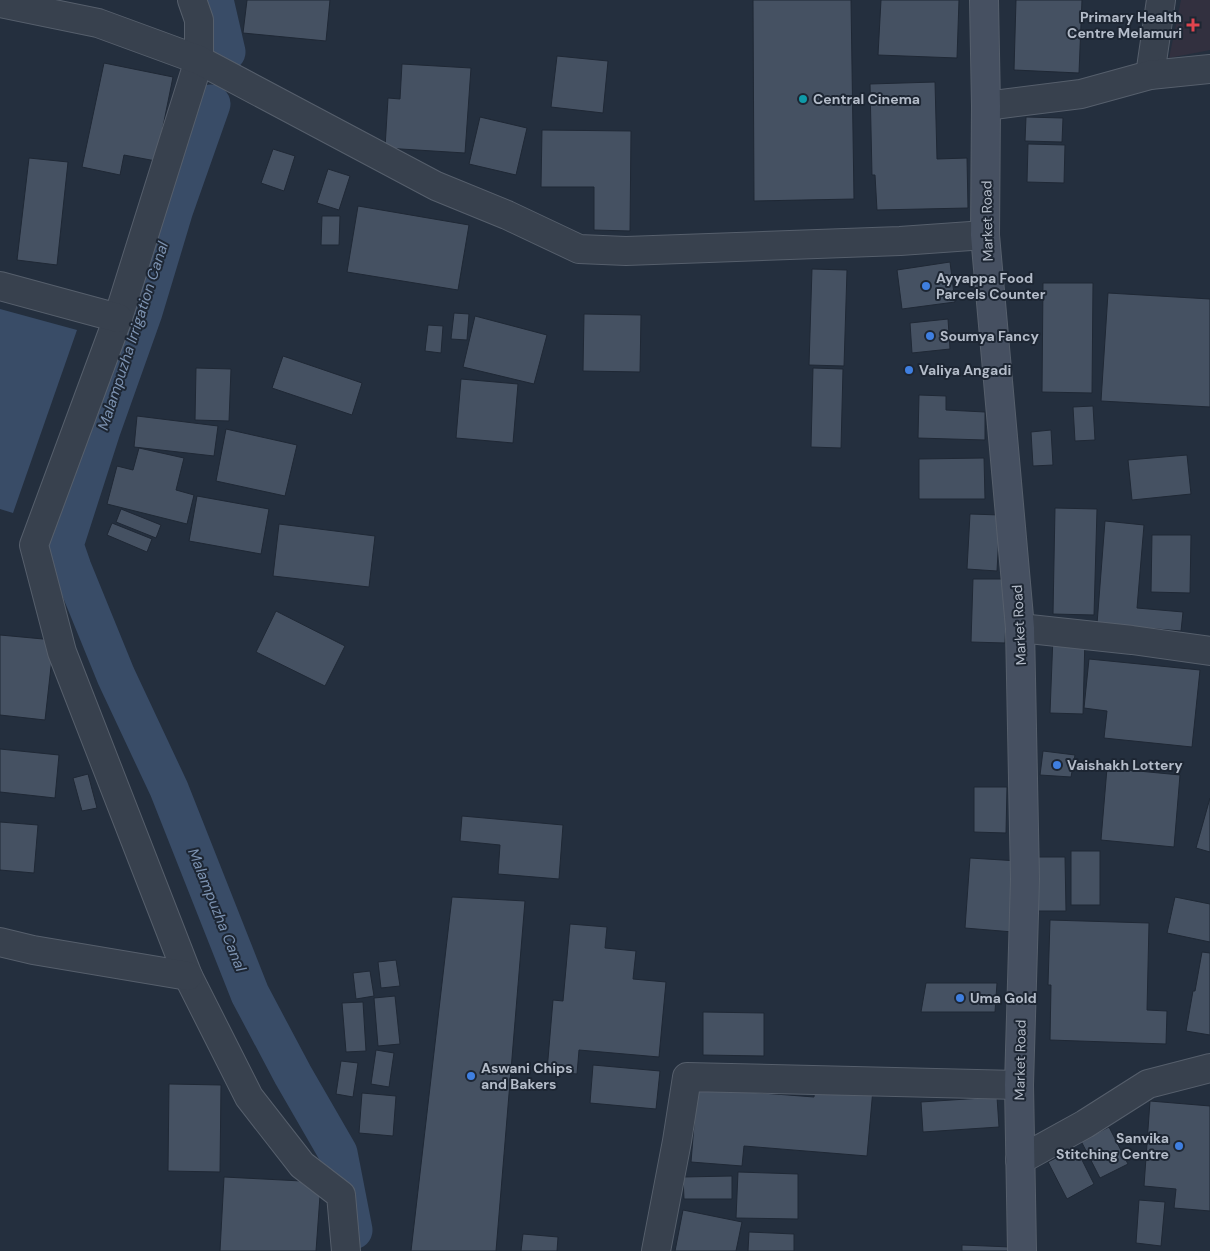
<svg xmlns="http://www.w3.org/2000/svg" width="1210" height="1251" viewBox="0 0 1210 1251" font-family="'DM Sans',sans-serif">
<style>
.medical{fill:#32303f}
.water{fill:#394c67}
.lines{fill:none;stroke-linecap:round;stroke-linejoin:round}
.canal{stroke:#394c67;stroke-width:39}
.building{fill:#455162;stroke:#1f2835}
.minor-casing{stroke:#565f6c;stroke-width:30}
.secondary-casing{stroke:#565f6c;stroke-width:30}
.minor{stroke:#38414e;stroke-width:28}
.secondary{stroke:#465061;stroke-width:28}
.health-dot{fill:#e0444e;stroke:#1d2633;stroke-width:2}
.culture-dot{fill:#0f9aa8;stroke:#1d2633;stroke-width:2}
.shop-dot{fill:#3f7fe0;stroke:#1d2633;stroke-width:2}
.labels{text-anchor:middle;stroke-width:4;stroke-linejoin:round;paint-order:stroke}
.poi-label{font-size:14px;font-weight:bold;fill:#b4bcc9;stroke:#1d2633;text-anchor:start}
.street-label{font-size:14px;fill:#b4bcc9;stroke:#1d2633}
.water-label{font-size:15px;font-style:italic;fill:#7c92b1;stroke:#1d2633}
</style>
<rect width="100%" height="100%" fill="#242f3e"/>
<!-- medical -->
<path class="medical" d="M1181,0H1210V50L1169,58Z"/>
<!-- water -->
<path class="water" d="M0,309L77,330L13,513L0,509Z"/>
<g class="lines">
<!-- canal -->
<g class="canal">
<path d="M214,0L226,52"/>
<path d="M211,104L174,209L143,312L101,430L64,545L72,568L116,676L169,789L250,994L293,1075L338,1153L353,1230"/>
</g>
</g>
<!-- building -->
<g class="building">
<path d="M247,0H330L326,41L243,33Z"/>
<path d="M753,0H851L854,199L754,201Z"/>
<path d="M881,0H959L957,58L878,55Z"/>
<path d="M1016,0H1082L1079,73L1014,70Z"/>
<path d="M557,56L608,61L603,113L551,107Z"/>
<path d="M104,63L173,77L156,161L124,155L120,175L82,167Z"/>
<path d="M402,64L471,68L465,153L385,148L388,98L400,99Z"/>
<path d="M935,82L937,159L967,158L968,208L877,210L875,175H872L870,84Z"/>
<path d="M480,117L527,128L516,175L469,164Z"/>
<path d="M1026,117L1063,118L1062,142L1025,141Z"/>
<path d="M542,130L631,131L630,231L594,230V187H541Z"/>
<path d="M1028,144L1065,145L1064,183L1027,182Z"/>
<path d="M273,149L295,156L284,191L261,183Z"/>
<path d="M29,158L68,162L57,265L17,260Z"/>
<path d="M328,169L350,176L339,210L317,203Z"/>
<path d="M358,206L469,225L458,290L347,272Z"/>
<path d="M322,216H340L339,245H321Z"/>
<path d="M950,262L955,302L902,309L897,270Z"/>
<path d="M812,269L847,270L844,366L809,365Z"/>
<path d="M1043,283H1093L1092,393L1042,392Z"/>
<path d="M1108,293L1210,299V407L1101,401Z"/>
<path d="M454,313L469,314L467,340L451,339Z"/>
<path d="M584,314L641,315L640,372L583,371Z"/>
<path d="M475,316L547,335L534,384L463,367Z"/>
<path d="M948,319L950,349L912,353L910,323Z"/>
<path d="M428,325L443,326L441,353L425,351Z"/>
<path d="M283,356L362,383L352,415L272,388Z"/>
<path d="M196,368L231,369L229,421L195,420Z"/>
<path d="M813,368L843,369L841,448L811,447Z"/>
<path d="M461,379L518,384L513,443L456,438Z"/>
<path d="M919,395L946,396V410L985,412V440L918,438Z"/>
<path d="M1093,406L1095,440L1075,441L1073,407Z"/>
<path d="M137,416L218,426L214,456L134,447Z"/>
<path d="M226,429L297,445L285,496L216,481Z"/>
<path d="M1051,430L1053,465L1033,466L1031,432Z"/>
<path d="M139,448L184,458L176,490L194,495L187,524L107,504L117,466L133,470Z"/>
<path d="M1187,455L1191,494L1132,500L1128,460Z"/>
<path d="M984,458L985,499H919V459Z"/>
<path d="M197,496L269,509L261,554L189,541Z"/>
<path d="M1055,508L1097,509L1094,615L1053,614Z"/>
<path d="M121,509L161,525L156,538L116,522Z"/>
<path d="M970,514L1000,515L997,571L967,569Z"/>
<path d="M1105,521L1144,525L1137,608L1183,612L1181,631L1097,624Z"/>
<path d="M112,523L152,539L147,552L107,535Z"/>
<path d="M279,524L375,536L369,587L273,576Z"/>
<path d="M1152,535H1191L1190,593L1151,592Z"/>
<path d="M973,579H1008L1005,643L971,642Z"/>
<path d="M276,611L345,646L325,686L256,652Z"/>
<path d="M0,635L54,640L45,720L0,715Z"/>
<path d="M1053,636L1085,637L1083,714L1050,713Z"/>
<path d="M1089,659L1200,670L1192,747L1104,738L1107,711L1084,708Z"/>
<path d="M0,749L59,755L55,798L0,792Z"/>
<path d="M1043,751L1075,755L1071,777L1040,775Z"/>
<path d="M1107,768L1180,775L1174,847L1101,840Z"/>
<path d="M88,774L97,808L82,811L73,778Z"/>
<path d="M974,787H1007L1006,833L974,832Z"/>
<path d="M1210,798V852L1196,848Z"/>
<path d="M462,816L563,825L559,879L498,874L500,845L460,841Z"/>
<path d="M0,822L38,825L34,873L0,870Z"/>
<rect x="1071" y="851" width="29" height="54"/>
<path d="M1036,857H1065L1066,911H1037Z"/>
<path d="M970,858L1019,861L1013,932L965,928Z"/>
<path d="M452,897L525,901L496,1251H411Z"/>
<path d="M1175,897L1210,904V942L1167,933Z"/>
<path d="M1050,920L1149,923L1147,1010L1167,1011L1166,1044L1050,1040L1051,985H1048Z"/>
<path d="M570,924L607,927L605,948L636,951L633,979L666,982L659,1057L579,1050L577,1074L547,1071L553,1000L563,1001Z"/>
<path d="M1202,952L1210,953V1035L1186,1031L1193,991H1195Z"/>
<path d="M396,960L400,986L381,988L378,962Z"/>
<path d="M370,971L374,996L356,999L353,973Z"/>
<path d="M926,983H997L995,1012H921Z"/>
<path d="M395,996L400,1044L378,1046L374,998Z"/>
<path d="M363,1002L366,1051L346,1052L342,1003Z"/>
<path d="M703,1012L764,1013V1056L703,1055Z"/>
<path d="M376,1050L394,1053L389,1087L371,1084Z"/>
<path d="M341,1061L358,1063L353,1097L336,1094Z"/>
<path d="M593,1065L660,1071L656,1109L590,1103Z"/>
<path d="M169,1084L221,1085L220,1172L168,1171Z"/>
<path d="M815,1085L873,1089L867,1156L744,1146L742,1166L691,1162L697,1088L814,1097Z"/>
<path d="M362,1093L396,1096L393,1136L359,1133Z"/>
<path d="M997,1097L999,1127L923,1132L921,1102Z"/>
<path d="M1150,1101L1210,1106V1211L1174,1208L1176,1189L1144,1186Z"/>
<path d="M1109,1127L1128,1164L1100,1178L1081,1141Z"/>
<path d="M1076,1148L1094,1184L1067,1199L1048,1162Z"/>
<path d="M738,1172L798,1174V1219L736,1218Z"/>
<path d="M732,1176V1199H684L683,1177Z"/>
<path d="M224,1177L321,1182L316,1251H220Z"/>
<path d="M1139,1200L1165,1202L1161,1246L1136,1243Z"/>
<path d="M683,1210L742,1222L736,1251H675Z"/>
<path d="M749,1232L794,1234V1251H748Z"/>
<path d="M523,1234L558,1237L557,1251H521Z"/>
<path d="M962,1245L1011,1247V1251H962Z"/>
</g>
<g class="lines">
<defs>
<g id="minor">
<path d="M192,0L199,20V60L118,318L34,545L62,652L188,976L249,1097L302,1165L341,1195L346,1251"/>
<path d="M0,3L98,23L199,60L436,186L507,215L579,249L626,251L900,241L985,235"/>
<path d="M1150,75L1161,0"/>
<path d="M986,106L1081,94L1150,75L1210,69"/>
<path d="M0,286L118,318"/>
<path d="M1020,628L1132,640L1210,651"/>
<path d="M0,942L33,950L188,976"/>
<path d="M1020,1160L1085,1124L1148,1084L1210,1068"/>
<path d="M656,1251L677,1141L687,1077L1019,1085"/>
</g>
<path id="secondary" d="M984,0L986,106L985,235L1020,628L1025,879L1019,1085L1022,1251"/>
</defs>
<!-- minor casing -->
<use href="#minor" class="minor-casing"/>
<!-- secondary casing -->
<use href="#secondary" class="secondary-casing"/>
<!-- minor -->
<use href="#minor" class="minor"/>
<!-- secondary -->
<use href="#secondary" class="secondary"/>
</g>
<!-- markers -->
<path class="health-dot" d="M1190.5 17.5h5v5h5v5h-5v5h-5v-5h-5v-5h5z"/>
<circle class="culture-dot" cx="803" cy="99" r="5"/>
<g class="shop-dot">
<circle cx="926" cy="286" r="5"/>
<circle cx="930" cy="336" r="5"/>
<circle cx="909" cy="370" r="5"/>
<circle cx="1057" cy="765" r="5"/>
<circle cx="960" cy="998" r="5"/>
<circle cx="471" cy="1076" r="5"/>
<circle cx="1179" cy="1146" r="5"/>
</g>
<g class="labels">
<!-- poi labels -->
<g class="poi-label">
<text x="1182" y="22" text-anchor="end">Primary Health<tspan x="1182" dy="16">Centre Melamuri</tspan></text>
<text x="813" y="104">Central Cinema</text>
<text x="936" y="283">Ayyappa Food<tspan x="936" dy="16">Parcels Counter</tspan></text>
<text x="940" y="341">Soumya Fancy</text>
<text x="919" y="375">Valiya Angadi</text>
<text x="1067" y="770">Vaishakh Lottery</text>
<text x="970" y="1003">Uma Gold</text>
<text x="481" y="1073">Aswani Chips<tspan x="481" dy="16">and Bakers</tspan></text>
<text x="1169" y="1143" text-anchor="end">Sanvika<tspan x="1169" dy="16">Stitching Centre</tspan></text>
</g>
<!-- street labels -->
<g class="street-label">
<text transform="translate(987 221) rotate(-91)" y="5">Market Road</text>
<text transform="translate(1019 625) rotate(-93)" y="5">Market Road</text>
<text transform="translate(1020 1060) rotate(-89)" y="5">Market Road</text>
</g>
<!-- water labels -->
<g class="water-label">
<text transform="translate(133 336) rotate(-72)" y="5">Malampuzha Irrigation Canal</text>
<text transform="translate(217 910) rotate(68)" y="5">Malampuzha Canal</text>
</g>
</g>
</svg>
